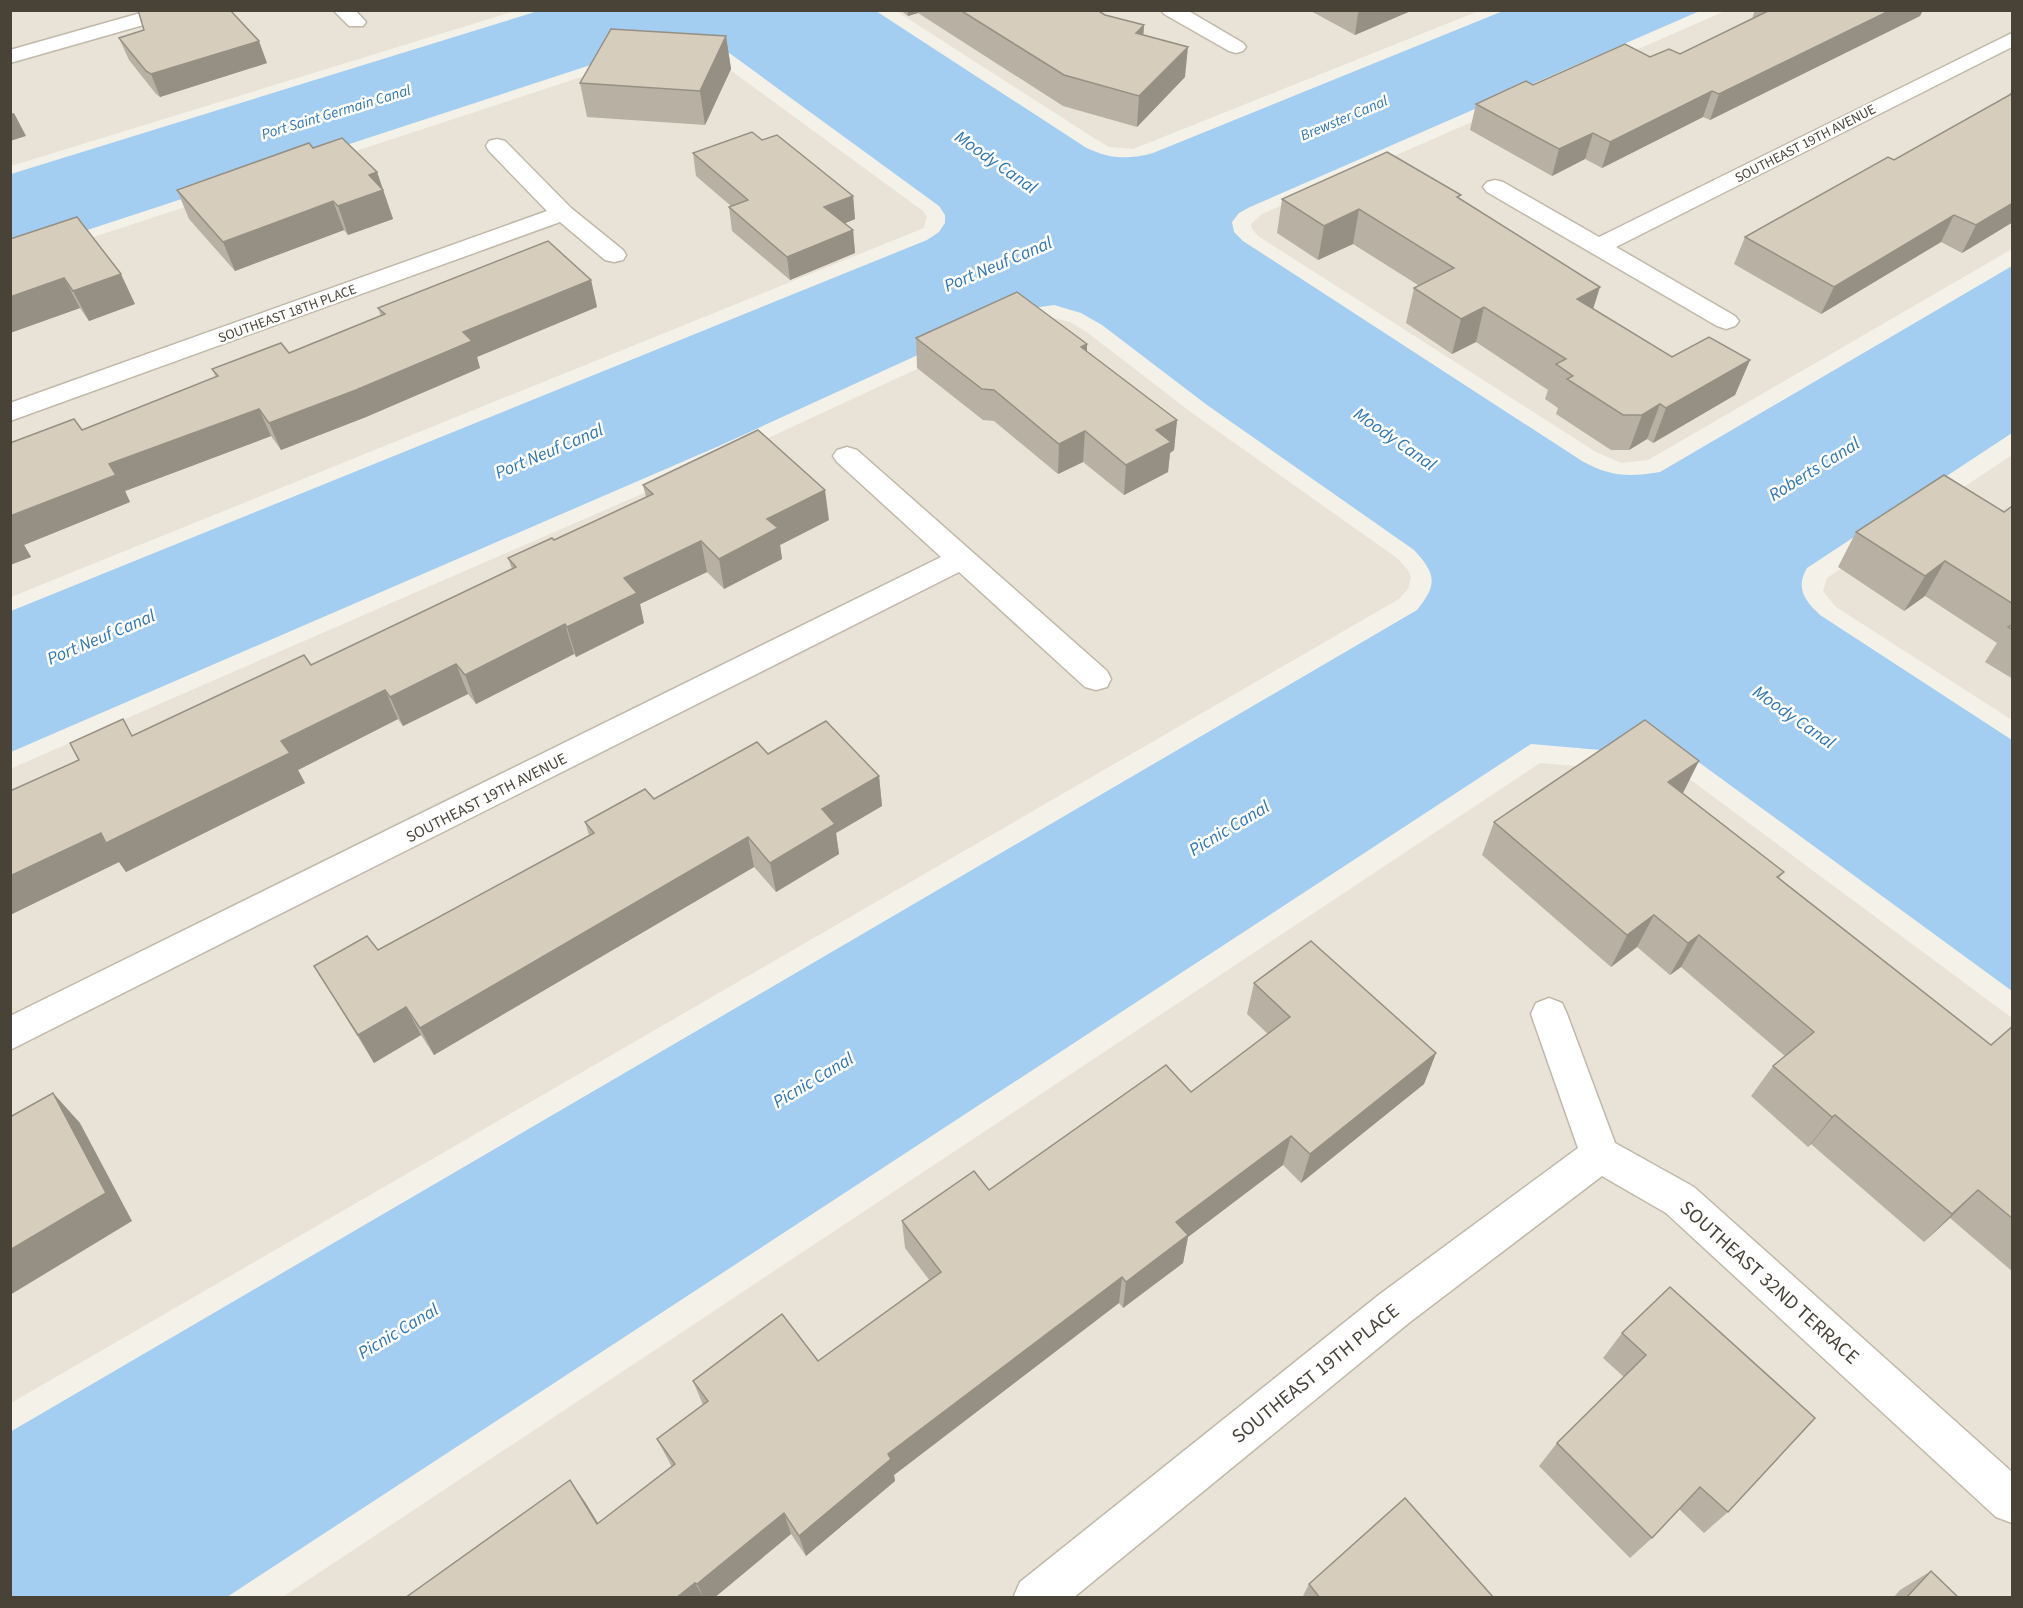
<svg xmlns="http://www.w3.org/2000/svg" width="2023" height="1608" viewBox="0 0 2023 1608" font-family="'Source Sans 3',sans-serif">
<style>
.residential{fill:#e8e3d6}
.water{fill:#a4cef1}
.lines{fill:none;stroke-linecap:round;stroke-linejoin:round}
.minor-casing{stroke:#c0b9aa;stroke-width:3}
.minor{fill:#fff;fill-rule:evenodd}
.wall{fill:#b8b0a3}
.shaded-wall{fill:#969084}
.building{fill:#d6cdbd;stroke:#969084;stroke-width:1.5}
.labels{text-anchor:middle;stroke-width:5;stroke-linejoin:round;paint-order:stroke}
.far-street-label{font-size:14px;fill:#484237;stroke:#fff}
.far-water-label{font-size:15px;font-style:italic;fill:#2e76b5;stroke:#fff}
.street-label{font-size:16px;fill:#484237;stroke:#fff}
.water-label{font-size:18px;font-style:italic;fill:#2e76b5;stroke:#fff}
.near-street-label{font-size:20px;fill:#484237;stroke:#fff}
</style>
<rect width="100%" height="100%" fill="#f4f1e8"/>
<!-- residential -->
<g class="residential">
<path d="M11,11H515L11,166Z"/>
<path d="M896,11H1479L1133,149L1109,147L1097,140Z"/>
<path d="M1725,11H2012V249L1648,460L1621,463L1596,452L1258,236L1252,229L1251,224L1262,214Z"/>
<path d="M670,48L707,53L923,211L927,217L924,228L11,597V264Z"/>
<path d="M1050,317L1070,322L1088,333L1192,413L1397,558L1408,570L1411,578L1408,589L1399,599L11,1403L10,769L729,456L1010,326L1031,319Z"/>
<path d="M2012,455V720L1836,607L1823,591L1827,578Z"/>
<path d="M1540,763L1684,775L2012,1018V1597L281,1598Z"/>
</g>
<!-- water -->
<path class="water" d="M1702,10L1250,207L1239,213L1232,222L1234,232L1243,241L1582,461C1611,477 1628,477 1660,472L2012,266V433L1807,568C1795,588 1805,601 1820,615L2012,740V991L1693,758L1531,744L227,1597H11L10,1432L1417,610C1438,584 1436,574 1414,550L1207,405L1102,325L1081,313L1054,305L1026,309L1001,317L719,446L11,752V611L927,240L939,232L945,223V215L939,206L721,47L664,41L11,255V174L538,11H876L1085,147C1108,159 1128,160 1153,153L1503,11Z"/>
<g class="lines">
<defs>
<g id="minor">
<path d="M151,10H185L182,14L10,63V50Z"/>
<path d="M333,10H355L366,22L363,26H349Z"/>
<path d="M1161,10H1187L1243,43L1246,47L1243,51L1236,53L1229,51L1164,14Z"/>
<path d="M2012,33V47L1616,247L1735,316L1739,321L1735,326L1726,329L1717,326L1487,192L1483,187L1487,182L1495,180L1503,182L1599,237Z"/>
<path d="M497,139L505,141L571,208L623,250L626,255L623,260L614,262L605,260L560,222L10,421V403L547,211L489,151L486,146L489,141Z"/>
<path d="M847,447L857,450L1107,671L1111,679L1107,687L1096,690L1085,687L959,572L10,1050V1016L941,557L837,462L833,456L837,450Z"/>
<path d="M1549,998L1562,1003L1567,1014L1615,1143L1694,1187L2012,1472V1523L1996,1517L1666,1213L1602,1176L1410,1322L1073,1598H1013L1020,1582L1380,1294L1578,1148L1531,1014L1536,1003Z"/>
</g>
</defs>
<!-- minor casing -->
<use href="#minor" class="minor-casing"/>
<!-- minor -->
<use href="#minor" class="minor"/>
</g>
<!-- wall -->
<g class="wall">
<path d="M900,10H1097L1105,15L1144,25L1143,35L1185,77L1137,127L1063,106L918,13L908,16Z"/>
<path d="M1309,10H1413L1355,35Z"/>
<path d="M1755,10H1923L1920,16L1710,120L1703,117L1602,168L1585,159L1552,176L1470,130L1476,104L1533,85L1650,57L1680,54L1752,19Z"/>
<path d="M726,36L731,69L705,125L587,117L580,83Z"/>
<path d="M119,38L267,63L160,97L156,94L129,60Z"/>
<path d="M2013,89V222L1962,253L1941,242L1821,314L1734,264L1745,237L1894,160L2009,95Z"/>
<path d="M762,140L853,196L855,219L845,223L853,230L855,253L790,280L732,231L729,207L731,206L696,176L693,153Z"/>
<path d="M313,148L377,172L393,219L348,235L344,230L235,271L189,219L177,190Z"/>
<path d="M1282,199H1460L1593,309L1672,357L1750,360L1735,395L1653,443L1647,439L1629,450H1611L1556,414L1558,408L1545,399L1548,390L1476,342L1452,354L1406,323L1414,288L1418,285L1353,244L1318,260L1277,233Z"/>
<path d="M10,239L135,304L89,321L80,308L10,333Z"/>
<path d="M591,280L597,307L477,357L480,368L366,417L281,450L271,436L125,491L130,502L24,545L31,557L10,565V443L82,430L216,377L212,369L289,353L381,316L378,308Z"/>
<path d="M916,338L1087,344V351L1177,420L1174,450L1170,453L1168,472L1124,495L1083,462L1058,474L994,421L983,420L917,368Z"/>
<path d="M643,485L829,520L780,545L782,559L724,589L707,572L640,604L644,623L576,657L574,654L476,704L468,694L403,726L398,719L298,770L305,783L126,872L119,862L10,915V791L133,735L311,665L512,569L508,558L554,540L646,497Z"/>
<path d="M2013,507V679L1985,662L1997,643L1925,596L1904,611L1838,567L1856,532L2004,512Z"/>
<path d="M768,754L879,776L882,806L836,833L839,854L776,892L754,867L434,1055L421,1035L374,1063L314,966L378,950L589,835L585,822L654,799Z"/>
<path d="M1683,793L1784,872L1779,878L1991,1045L2013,1026V1272L1950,1218L1924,1242L1811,1144L1808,1147L1751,1096L1773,1066L1785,1056L1681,967L1670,975L1637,947L1611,967L1482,855L1494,822Z"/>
<path d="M1254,983L1436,1053L1424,1084L1301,1183L1283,1165L1188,1237L1183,1263L1123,1308L1119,1303L894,1475L895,1481L806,1556L791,1534L714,1598H405L585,1502L598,1523L672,1467L657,1439L703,1405L693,1381L818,1361L930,1281L905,1248L902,1221L989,1190L1191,1092L1268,1034L1247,1014Z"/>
<path d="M1670,1287L1728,1512L1704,1533L1679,1509L1652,1538L1630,1558L1539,1466L1557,1443L1624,1377L1603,1358L1622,1333Z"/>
<path d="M1931,1571L1959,1598H1893L1900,1590Z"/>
<path d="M1309,1584L1494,1598H1302Z"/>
</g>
<!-- shaded-wall -->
<g class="shaded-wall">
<path d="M908,10H918V13L908,16Z"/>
<path d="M1363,10H1413L1355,35L1358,13Z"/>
<path d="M1891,10H1923L1920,16L1710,120L1719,94Z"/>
<path d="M1144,25L1142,55L1136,33Z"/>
<path d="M726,36L731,69L705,125L700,91Z"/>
<path d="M259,41L267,63L160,97L151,74Z"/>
<path d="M1188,47L1185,77L1137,127L1139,96Z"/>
<path d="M1712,91L1703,117L1602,168L1610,142Z"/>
<path d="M14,113L26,136L10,141V114Z"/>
<path d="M1593,133L1585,159L1552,176L1559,149Z"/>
<path d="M377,172L393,219L348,235L338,206L369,175Z"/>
<path d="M853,196L855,219L827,231L824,207Z"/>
<path d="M333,201L344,230L235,271L223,242Z"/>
<path d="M2013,203V222L1962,253L1976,225Z"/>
<path d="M1359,209L1353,244L1318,260L1324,226Z"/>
<path d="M1954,215L1941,242L1821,314L1834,287Z"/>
<path d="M853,230L855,253L790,280L787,257Z"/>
<path d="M121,274L135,304L89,321L73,291Z"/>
<path d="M64,278L80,308L10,333V297Z"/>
<path d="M591,280L597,307L477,357L480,368L366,417L281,450L269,423L463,332Z"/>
<path d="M1600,287L1589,322L1577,299Z"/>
<path d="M1484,307L1476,342L1452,354L1461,319Z"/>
<path d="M1087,344L1086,374L1081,347Z"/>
<path d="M1750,360L1735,395L1653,443L1666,408Z"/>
<path d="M1660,404L1647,439L1629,450L1642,415Z"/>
<path d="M259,409L271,436L125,491L130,502L24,545L31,557L10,565V516L109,464Z"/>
<path d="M1177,420L1174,450L1170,453L1168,472L1124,495L1126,465L1156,430Z"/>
<path d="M1085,431L1083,462L1058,474L1059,444Z"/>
<path d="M825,490L829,520L780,545L782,559L724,589L719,559L767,519Z"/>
<path d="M701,541L707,572L640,604L644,623L576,657L567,627L624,578Z"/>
<path d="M1945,561L1925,596L1904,611L1925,576Z"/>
<path d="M565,624L574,654L476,704L465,675Z"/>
<path d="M456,664L468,694L403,726L390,697Z"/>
<path d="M385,690L398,719L298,770L305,783L126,872L119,862L10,915V876Z"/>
<path d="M1699,761L1682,795L1668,782Z"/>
<path d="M879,776L882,806L836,833L839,854L776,892L770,863L822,809Z"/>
<path d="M748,837L754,867L434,1055L420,1028Z"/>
<path d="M1654,915L1637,947L1611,967L1627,935Z"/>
<path d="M1699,935L1681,967L1670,975L1688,943Z"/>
<path d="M406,1007L421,1035L374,1063L358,1035Z"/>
<path d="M1436,1053L1424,1084L1301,1183L1310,1154Z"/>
<path d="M53,1093L80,1123L132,1221L10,1295V1250Z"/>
<path d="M1835,1115L1811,1144L1808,1147L1832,1117Z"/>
<path d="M1291,1136L1283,1165L1188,1237L1183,1263L1123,1308L1126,1282L1176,1222Z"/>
<path d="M1978,1190L1950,1218L1924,1242L1952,1214Z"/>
<path d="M1122,1277L1119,1303L894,1475L895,1481L806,1556L799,1536L888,1454Z"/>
<path d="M570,1480L585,1502L611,1545L597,1524Z"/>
<path d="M784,1513L791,1534L714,1598H704L697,1584Z"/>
<path d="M695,1583L704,1598H676Z"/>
</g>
<!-- building -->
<g class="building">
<path d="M138,10H230L259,41L151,74L146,71L119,38L144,30Z"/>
<path d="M960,10H1097L1105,15L1144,25L1136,33L1188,47L1139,96L1064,75Z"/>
<path d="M1770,10H1891L1719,94L1712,91L1610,142L1593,133L1559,149L1476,104L1526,81L1533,85L1625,44L1650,57L1669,49L1680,54Z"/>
<path d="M611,29L726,36L700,91L580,83Z"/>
<path d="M2013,93V203L1976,225L1954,215L1834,287L1745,237L1888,157L1894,160Z"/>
<path d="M752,132L762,140L777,135L853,196L824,207L853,230L787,257L729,207L748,200L693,153Z"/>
<path d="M342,138L377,172L369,175L383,190L338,206L333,201L223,242L177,190L309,143L313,148Z"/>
<path d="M1387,152L1461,195L1457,197L1600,287L1577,299L1672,357L1709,337L1750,360L1666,408L1660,404L1642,415H1623L1567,379L1573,376L1556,364L1566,359L1484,307L1461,319L1414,288L1454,268L1359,209L1324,226L1282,199Z"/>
<path d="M77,217L121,274L73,291L64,278L10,297V239Z"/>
<path d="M548,241L591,280L463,332L472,341L356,390L269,423L259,409L109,464L116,475L10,516V443L74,419L82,430L218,376L212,369L281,343L289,353L385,314L378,308Z"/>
<path d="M1017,292L1087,344L1081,347L1177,420L1156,430L1171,442L1126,465L1085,431L1059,444L994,390L982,389L916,338Z"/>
<path d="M758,430L825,490L767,519L778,528L719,559L701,541L624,578L637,593L567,627L565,624L465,675L456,664L390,697L385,690L281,741L290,753L106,843L101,833L10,876V791L79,760L70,743L123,719L132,736L304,655L311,665L516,567L508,558L552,538L554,540L653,494L643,485Z"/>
<path d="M1944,475L2004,512L2011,507H2013V604L1945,561L1925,576L1856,532Z"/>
<path d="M2013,624V630L2008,627Z"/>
<path d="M1645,720L1699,761L1668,782L1784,872L1777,877L1991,1045L2013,1026V1219L1978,1190L1952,1214L1835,1115L1832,1117L1773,1066L1814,1032L1699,935L1688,943L1654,915L1627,935L1494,822Z"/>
<path d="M826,721L879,776L822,809L835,824L770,863L748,837L420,1028L406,1007L358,1035L314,966L367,936L378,950L594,833L585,822L645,789L654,799L757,742L768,754Z"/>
<path d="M1311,941L1436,1053L1310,1154L1291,1136L1176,1222L1188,1235L1126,1282L1122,1277L888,1454L891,1459L799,1536L784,1513L697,1584L695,1583L676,1598H405L570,1480L597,1524L675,1464L657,1439L708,1401L693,1381L782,1314L818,1361L941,1272L902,1221L974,1171L989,1190L1166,1065L1191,1092L1290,1017L1254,983Z"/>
<path d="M53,1093L106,1193L10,1250V1117Z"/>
<path d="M1670,1287L1815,1418L1728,1512L1700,1487L1652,1538L1557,1443L1646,1355L1622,1333Z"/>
<path d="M1405,1498L1494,1598H1320L1309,1584Z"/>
<path d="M1931,1571L1959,1598H1906Z"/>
</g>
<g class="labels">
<!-- far-street labels -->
<g class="far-street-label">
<text transform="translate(1805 143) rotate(-27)" y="5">SOUTHEAST 19TH AVENUE</text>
<text transform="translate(287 313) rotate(-20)" y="5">SOUTHEAST 18TH PLACE</text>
</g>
<!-- far-water labels -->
<g class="far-water-label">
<text transform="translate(336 112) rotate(-17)" y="5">Port Saint Germain Canal</text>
<text transform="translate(1344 118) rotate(-23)" y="5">Brewster Canal</text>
</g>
<!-- street labels -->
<g class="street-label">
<text transform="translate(486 797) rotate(-27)" y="6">SOUTHEAST 19TH AVENUE</text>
</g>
<!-- water labels -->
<g class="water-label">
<text transform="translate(996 162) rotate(35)" y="6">Moody Canal</text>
<text transform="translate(998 264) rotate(-23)" y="6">Port Neuf Canal</text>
<text transform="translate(1395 439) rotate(35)" y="6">Moody Canal</text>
<text transform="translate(549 451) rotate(-23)" y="6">Port Neuf Canal</text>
<text transform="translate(1814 469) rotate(-32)" y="6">Roberts Canal</text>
<text transform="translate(101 637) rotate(-23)" y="6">Port Neuf Canal</text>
<text transform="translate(1794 717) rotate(35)" y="6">Moody Canal</text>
<text transform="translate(1229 828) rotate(-31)" y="6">Picnic Canal</text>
<text transform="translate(813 1080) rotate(-31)" y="6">Picnic Canal</text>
<text transform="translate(398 1331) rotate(-31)" y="6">Picnic Canal</text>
</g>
<!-- near-street labels -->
<g class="near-street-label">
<text transform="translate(1770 1282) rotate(42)" y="7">SOUTHEAST 32ND TERRACE</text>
<text transform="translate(1315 1373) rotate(-39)" y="7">SOUTHEAST 19TH PLACE</text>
</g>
</g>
<!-- border -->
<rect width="2023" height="1608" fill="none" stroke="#484237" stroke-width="24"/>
</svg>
